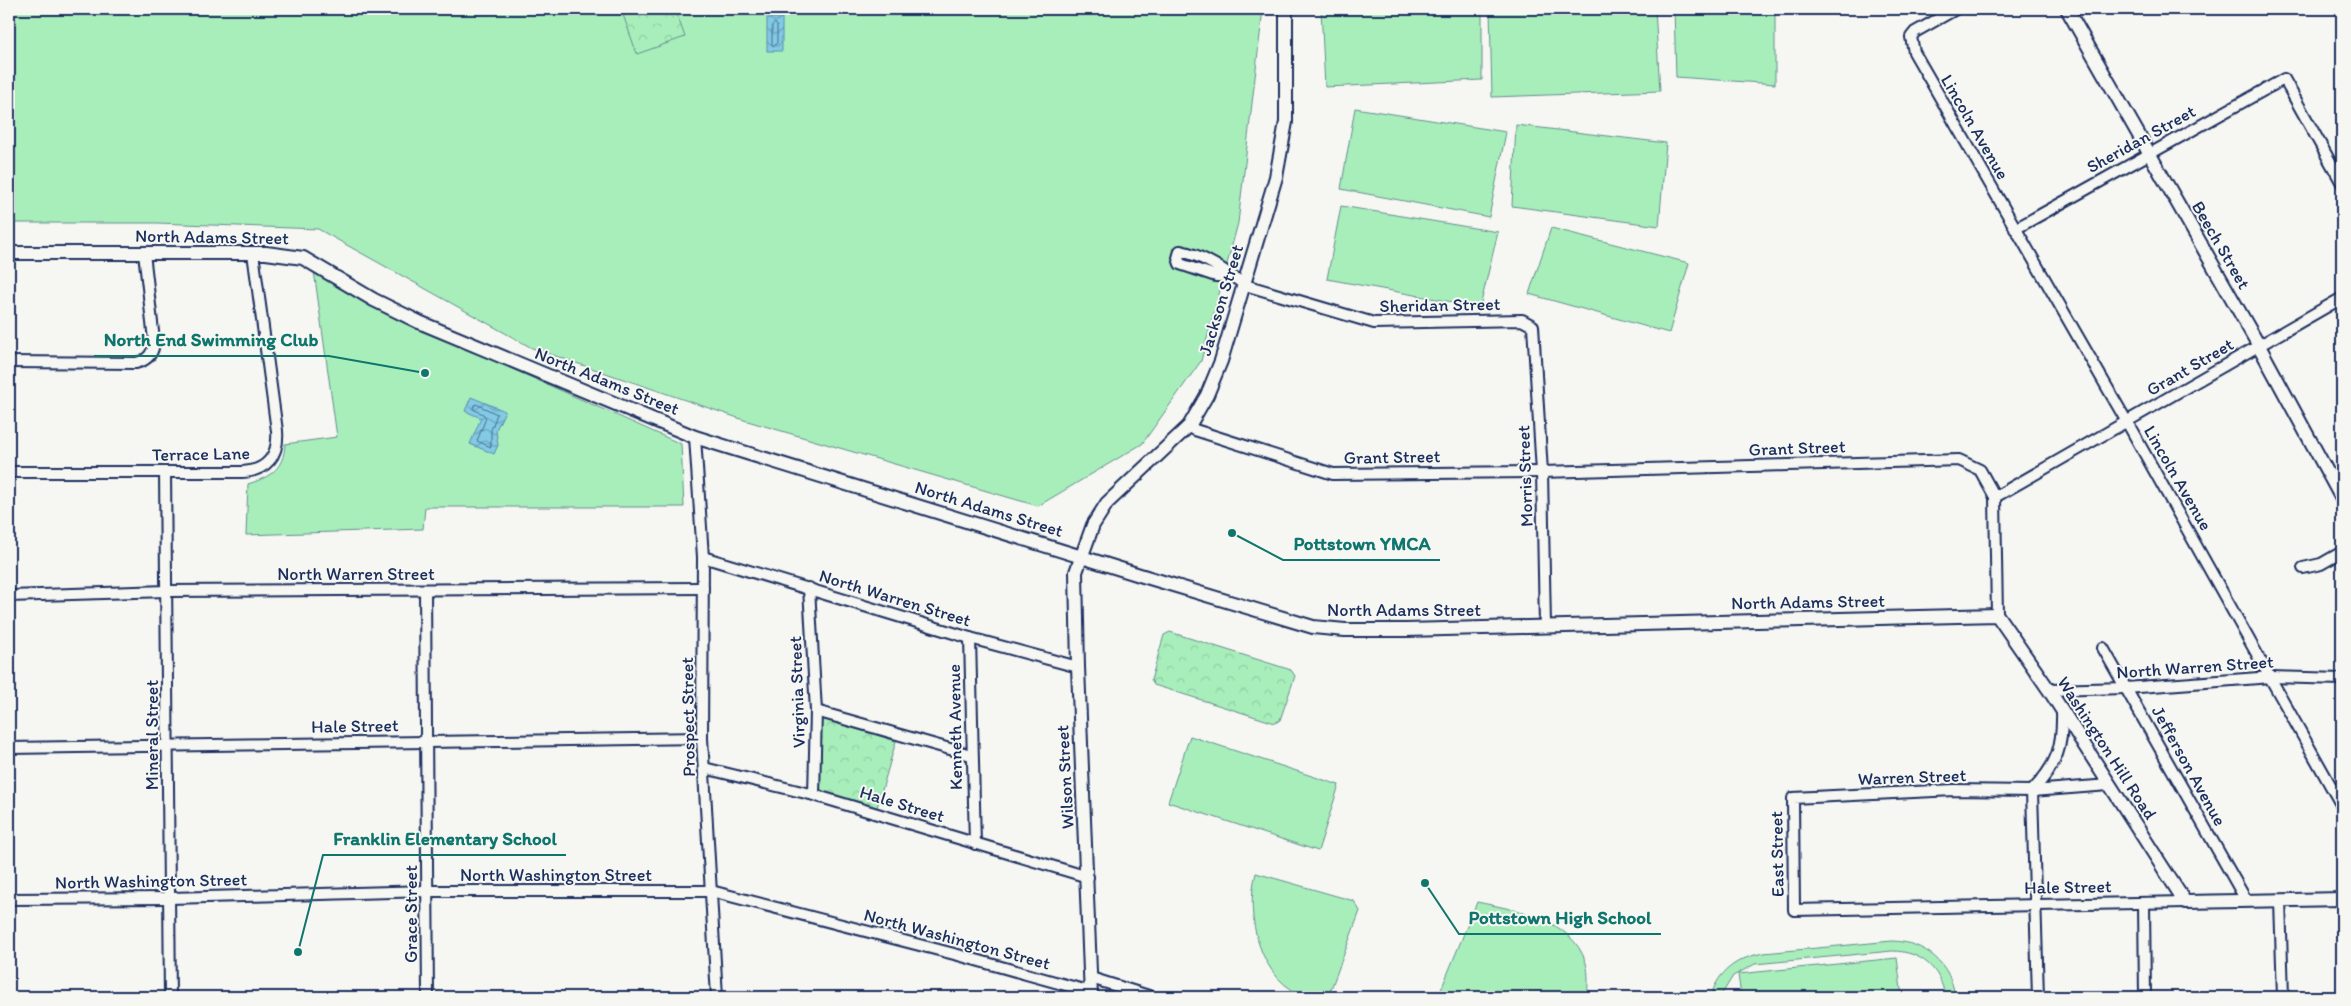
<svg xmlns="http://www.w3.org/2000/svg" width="2351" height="1006" viewBox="0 0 2351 1006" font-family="Itim,sans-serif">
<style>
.grass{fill:#a8eebb;stroke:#628e8c}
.park{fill:url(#park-crowns);stroke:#628e8c}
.water{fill:url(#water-waves);stroke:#598cae}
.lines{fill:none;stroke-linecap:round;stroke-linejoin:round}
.shore{stroke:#456d94;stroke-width:1}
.minor-casing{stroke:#1b2f5e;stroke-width:14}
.tertiary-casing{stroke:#1b2f5e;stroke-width:16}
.minor{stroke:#f6f6f2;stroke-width:10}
.tertiary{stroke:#f6f6f2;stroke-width:12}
.labels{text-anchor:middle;stroke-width:4;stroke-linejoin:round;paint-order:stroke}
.street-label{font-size:18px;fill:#1b2f5e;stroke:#f6f6f2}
.leader{fill:none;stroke:#0f766e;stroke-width:2}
.callout-dot{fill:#0f766e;stroke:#f6f6f2;stroke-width:2}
.callout-label{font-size:19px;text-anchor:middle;font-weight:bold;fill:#0f766e;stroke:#f6f6f2;stroke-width:4;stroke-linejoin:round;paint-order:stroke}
</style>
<defs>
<pattern id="park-crowns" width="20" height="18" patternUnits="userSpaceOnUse" patternTransform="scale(1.25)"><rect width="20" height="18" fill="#a8eebb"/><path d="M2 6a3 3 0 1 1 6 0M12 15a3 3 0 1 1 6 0" fill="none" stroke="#90cca3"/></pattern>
<pattern id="water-waves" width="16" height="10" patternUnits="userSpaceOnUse" patternTransform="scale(1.25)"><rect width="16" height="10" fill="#83cae4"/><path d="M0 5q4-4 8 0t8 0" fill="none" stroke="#6aa4bc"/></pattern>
</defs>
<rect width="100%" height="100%" fill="#f6f6f2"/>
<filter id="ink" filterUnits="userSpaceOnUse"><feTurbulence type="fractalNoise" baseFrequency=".02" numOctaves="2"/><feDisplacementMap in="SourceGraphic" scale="10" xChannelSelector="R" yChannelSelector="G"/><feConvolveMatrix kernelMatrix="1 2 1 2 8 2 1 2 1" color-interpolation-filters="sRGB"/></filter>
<g filter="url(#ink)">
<!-- grass -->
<g class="grass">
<path d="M9,9H1263L1238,223L1201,361L1142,444L1038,506L744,420L532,348L318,229L157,223H9Z"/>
<path d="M1321,9H1482V80L1325,87Z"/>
<path d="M1490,9H1655L1660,91L1492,97Z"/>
<path d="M1674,9H1775V84L1676,77Z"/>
<path d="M1355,108L1506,132L1489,217L1341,189Z"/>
<path d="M1516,125L1666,143L1659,226L1512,206Z"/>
<path d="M1341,206L1498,232L1480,307L1327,279Z"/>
<path d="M1551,228L1689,263L1669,333L1529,294Z"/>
<path d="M314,271L378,309L681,444L684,507H425L423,529L246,535L248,484C270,477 284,469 285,444L337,437Z"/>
<path d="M1190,736L1339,785L1318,851L1168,802Z"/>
<path d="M1256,873L1354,901L1360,911L1328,997C1322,997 1315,998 1309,997C1260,985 1244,915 1256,873Z"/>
<path d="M1477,902C1515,910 1572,918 1586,963C1589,974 1588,986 1587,997H1438Z"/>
<path d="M1892,941C1925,942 1951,963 1955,997H1945C1941,969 1921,951 1892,951L1755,964L1733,976L1720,997H1711C1717,971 1739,957 1764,953Z"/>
<path d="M1897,958L1902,997H1741L1738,974Z"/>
</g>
<!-- park -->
<g class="park">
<path d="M621,9H675L685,37L637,54Z"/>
<path d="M1170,632L1291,670L1295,676L1280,720L1275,723L1154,685L1151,680L1164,635Z"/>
<path d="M820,718L896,741L876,811L826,795L820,788Z"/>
</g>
<!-- water -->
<g class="water">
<rect x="767" y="18" width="15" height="33"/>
<path d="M471,397L505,411L496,430L498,445L494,454L470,444L481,418L465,411Z"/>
</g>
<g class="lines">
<!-- shore -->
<g class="shore">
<path d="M775,23L777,26V43L774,46L772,44V26Z"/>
<path d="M476,404L497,414L491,430V447L477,441L486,418L483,414L473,409Z"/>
</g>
<defs>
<g id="minor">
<path d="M1956,9L1915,32L1911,37L1914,52L2127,422L2342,806"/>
<path d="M2015,229L2284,79L2342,183"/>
<path d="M1234,277L1216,276L1180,264L1178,258L1180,251C1203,255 1227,272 1245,285L1374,323L1522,320L1533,326L1542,472L1545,625"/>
<path d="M9,362L136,363C148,360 154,353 154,340L144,253"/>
<path d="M1189,426L1195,430L1333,474L1542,472L1959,460L1980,470L1995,497L1997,615"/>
<path d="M695,437L703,557L702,738L717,997"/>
<path d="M9,472H242C267,471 279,455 277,431L253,253"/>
<path d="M165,472L170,997"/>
<path d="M1995,497L2342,298"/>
<path d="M703,557L970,638L1078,667"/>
<path d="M2303,568L2321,564L2342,552"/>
<path d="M809,588L816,711L814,795"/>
<path d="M425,590L428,997"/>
<path d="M9,596L167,591L703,588"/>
<path d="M970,638L975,844"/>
<path d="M2103,648L2246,900"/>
<path d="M2049,690L2126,688L2272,677L2342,679"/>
<path d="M816,711L971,755"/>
<path d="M9,748L702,738"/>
<path d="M704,768L814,795L1088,877"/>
<path d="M2109,785L2032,791L1954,790L1793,798L1794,910L2185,902"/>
<path d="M2032,791L2038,997"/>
<path d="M2032,791C2058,764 2063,746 2062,710"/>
<path d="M9,899L170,898L428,891H711L958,955L1091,992"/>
<path d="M2280,900L2283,997"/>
<path d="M2144,903L2145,997"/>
<path d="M1091,978L1152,997"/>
</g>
<g id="tertiary">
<path d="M2067,9L2259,346L2342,499"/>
<path d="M9,253H266L303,258L374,300L419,322L695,437L1143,576L1313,627L1345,630H1406L1997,615L2049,690L2185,902L2342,899"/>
<path d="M1091,997L1078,667L1076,572L1093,525L1107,503L1189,426L1207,395L1221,361L1276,177L1286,122V9"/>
</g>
</defs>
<!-- minor casing -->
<use href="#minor" class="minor-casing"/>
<!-- tertiary casing -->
<use href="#tertiary" class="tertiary-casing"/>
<!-- minor -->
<use href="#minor" class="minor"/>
<!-- tertiary -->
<use href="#tertiary" class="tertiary"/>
</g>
</g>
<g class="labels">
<!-- street labels -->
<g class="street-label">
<text transform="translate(1975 127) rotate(60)" y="6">Lincoln Avenue</text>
<text transform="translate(2141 139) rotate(-29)" y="6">Sheridan Street</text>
<text transform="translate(212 237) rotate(1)" y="6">North Adams Street</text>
<text transform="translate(2221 245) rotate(60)" y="6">Beech Street</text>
<text transform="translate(1221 300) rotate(-73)" y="6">Jackson Street</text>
<text transform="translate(1440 305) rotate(-1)" y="6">Sheridan Street</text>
<text transform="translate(2190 367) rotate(-30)" y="6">Grant Street</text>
<text transform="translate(607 381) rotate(22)" y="6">North Adams Street</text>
<text transform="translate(1797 448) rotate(-2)" y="6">Grant Street</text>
<text transform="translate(201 454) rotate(-1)" y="6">Terrace Lane</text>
<text transform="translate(1392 457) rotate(-1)" y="6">Grant Street</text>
<text transform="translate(1525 476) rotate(-92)" y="6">Morris Street</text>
<text transform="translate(2178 478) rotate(60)" y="6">Lincoln Avenue</text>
<text transform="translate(989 509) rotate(17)" y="6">North Adams Street</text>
<text x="356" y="580">North Warren Street</text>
<text transform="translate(895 598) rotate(17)" y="6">North Warren Street</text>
<text transform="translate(1808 602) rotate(-1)" y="6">North Adams Street</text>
<text x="1404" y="616">North Adams Street</text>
<text transform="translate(2195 667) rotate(-4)" y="6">North Warren Street</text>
<text transform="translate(797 692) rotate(-92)" y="6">Virginia Street</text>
<text transform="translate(688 717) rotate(-91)" y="6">Prospect Street</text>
<text transform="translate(355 726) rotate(-1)" y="6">Hale Street</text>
<text transform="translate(955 727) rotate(-91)" y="6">Kenneth Avenue</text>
<text transform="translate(152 735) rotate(-90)" y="6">Mineral Street</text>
<text transform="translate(2107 748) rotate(57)" y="6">Washington Hill Road</text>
<text transform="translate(2189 766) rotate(61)" y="6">Jefferson Avenue</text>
<text transform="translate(1065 777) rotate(-93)" y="6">Wilson Street</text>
<text transform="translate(1912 777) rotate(-2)" y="6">Warren Street</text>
<text transform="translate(902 804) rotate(17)" y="6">Hale Street</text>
<text transform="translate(1777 854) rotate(-91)" y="6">East Street</text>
<text x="556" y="881">North Washington Street</text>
<text transform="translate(151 881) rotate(-1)" y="6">North Washington Street</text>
<text transform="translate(2068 887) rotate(-1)" y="6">Hale Street</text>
<text transform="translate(411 914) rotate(-90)" y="6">Grace Street</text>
<text transform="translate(957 939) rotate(15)" y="6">North Washington Street</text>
</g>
</g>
<!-- callouts -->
<path class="leader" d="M425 373L329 356H94M1232 533L1283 560H1440M298 952L323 855H566M1425 883L1459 934H1661"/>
<g class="callout-dot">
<circle cx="425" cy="373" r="5"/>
<circle cx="1232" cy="533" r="5"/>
<circle cx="298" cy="952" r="5"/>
<circle cx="1425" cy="883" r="5"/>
</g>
<g class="callout-label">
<text x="211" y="346">North End Swimming Club</text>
<text x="1362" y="550">Pottstown YMCA</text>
<text x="445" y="845">Franklin Elementary School</text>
<text x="1560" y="924">Pottstown High School</text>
</g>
<!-- margin -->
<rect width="2351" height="1006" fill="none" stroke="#f6f6f2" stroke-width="30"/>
<rect x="15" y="15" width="2321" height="976" fill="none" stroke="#1b2f5e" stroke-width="2" filter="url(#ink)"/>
</svg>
